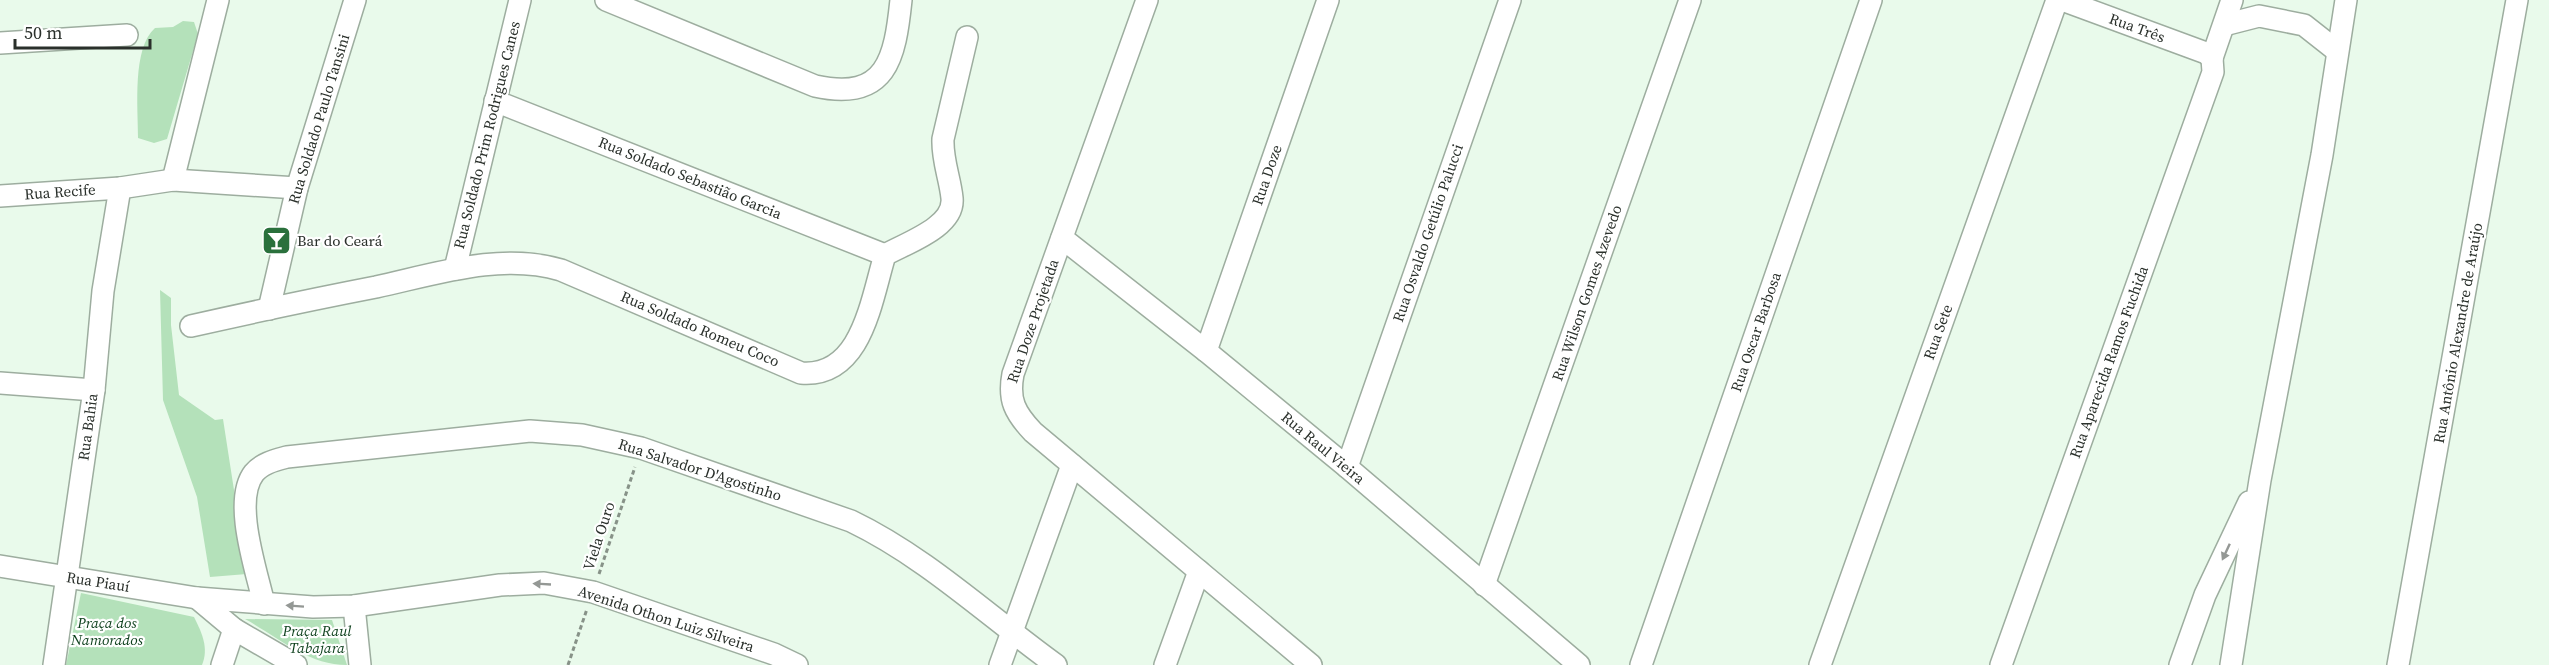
<svg xmlns="http://www.w3.org/2000/svg" width="2549" height="665" viewBox="0 0 2549 665" font-family="'Source Serif 4',serif">
<style>
.green{fill:#b4e1ba}
.lines{fill:none;stroke-linecap:round;stroke-linejoin:round}
.minor-casing{stroke:#9dad9f;stroke-width:24}
.path{stroke:#879288;stroke-width:3;stroke-dasharray:4.5 3;stroke-linecap:butt}
.minor{stroke:#fff;stroke-width:21}
.oneway{fill:#949895}
.labels{text-anchor:middle;stroke-width:4.5;stroke-linejoin:round;paint-order:stroke}
.street-label{font-size:15px;fill:#2a302b;stroke:#fff}
.poi-label{font-size:15px;fill:#2a302b;stroke:#fff;text-anchor:start}
.park-label{font-size:15px;font-style:italic;fill:#0c3f1b;stroke:#fff}
</style>
<rect width="100%" height="100%" fill="#e9faeb"/>
<!-- green -->
<g class="green">
<path d="M183,21L194,22L198,34L167,139L154,143L138,138C138,107 132,48 155,28L173,27Z"/>
<path d="M160,290L171,298V325L179,395L215,420L223,419L247,574L210,577L197,497L163,400Z"/>
<path d="M81,593L194,617C202,633 209,648 202,665H66Z"/>
<path d="M245,619L332,620L347,665C308,665 278,637 245,619Z"/>
</g>
<g class="lines">
<defs>
<g id="minor">
<path d="M606,0L815,86C887,102 895,58 901,0"/>
<path d="M1147,0L1013,374C1008,400 1015,413 1033,432L1311,665"/>
<path d="M2062,0L2206,53L2212,58"/>
<path d="M2224,25L2259,16L2304,25L2337,51"/>
<path d="M0,43L127,35"/>
<path d="M2212,58L2232,0"/>
<path d="M495,101L885,255"/>
<path d="M173,180L218,0"/>
<path d="M0,196L120,188L173,180L297,188"/>
<path d="M1062,238L1206,351L1347,467L1579,665"/>
<path d="M455,269L520,0"/>
<path d="M269,309L297,188L355,0"/>
<path d="M191,326C253,312 314,299 376,287C436,274 501,252 561,270L801,373C862,378 871,300 885,255C906,243 955,227 952,198C950,178 942,160 943,139L967,37"/>
<path d="M1206,351L1328,0"/>
<path d="M0,383L94,390"/>
<path d="M1347,467L1510,0"/>
<path d="M0,566L197,598L313,607L354,606L500,585L544,583L593,592L774,654L797,665"/>
<path d="M1484,585L1690,0"/>
<path d="M197,598L234,629L296,665"/>
<path d="M264,604C257,572 232,501 254,473C262,463 276,460 287,457L530,431L582,435L641,448L851,521C926,557 988,616 1056,665"/>
<path d="M354,606L360,665"/>
<path d="M54,665L94,390L103,291L120,188"/>
<path d="M222,665L234,629"/>
<path d="M1000,665L1072,465"/>
<path d="M1165,665L1199,571"/>
<path d="M1641,665L1871,0"/>
<path d="M1820,665L2057,0"/>
<path d="M2001,665L2213,72L2212,58"/>
<path d="M2180,665L2205,595L2249,502"/>
<path d="M2231,665L2260,480L2322,155L2346,0"/>
<path d="M2398,665L2517,0"/>
</g>
</defs>
<!-- minor casing -->
<use href="#minor" class="minor-casing"/>
<!-- path -->
<g class="path">
<path d="M599,574L635,467"/>
<path d="M568,665L587,609"/>
</g>
<!-- minor -->
<use href="#minor" class="minor"/>
</g>
<!-- one-way arrows -->
<defs><path id="oneway-solid" d="M-6-.8H1V-3.2L6.5 0L1 3.2V.8H-6Z" transform="scale(1.5)"/></defs>
<g class="oneway">
<use href="#oneway-solid" transform="translate(2226 552) rotate(115)"/>
<use href="#oneway-solid" transform="translate(542 584) rotate(-177)"/>
<use href="#oneway-solid" transform="translate(295 606) rotate(-176)"/>
</g>
<!-- icons -->
<defs>
<symbol id="bar-square" viewBox="-11 -11 22 22"><rect x="-9" y="-9" width="18" height="18" rx="4" fill="#2a703c" stroke="#fff"/><path d="M-6-5H6L.8 .8V4.5H3.5V6h-7V4.5H-.8V.8Z" fill="#fff"/></symbol>
</defs>
<g fill-rule="evenodd">
<use href="#bar-square" x="260" y="224" width="33" height="33"/>
</g>
<g class="labels">
<!-- street labels -->
<g class="street-label">
<text transform="translate(2137 28) rotate(20)" y="5">Rua Três</text>
<text transform="translate(319 119) rotate(-73)" y="5">Rua Soldado Paulo Tansini</text>
<text transform="translate(487 135) rotate(-76)" y="5">Rua Soldado Prim Rodrigues Canes</text>
<text transform="translate(1267 175) rotate(-71)" y="5">Rua Doze</text>
<text transform="translate(690 178) rotate(22)" y="5">Rua Soldado Sebastião Garcia</text>
<text transform="translate(60 192) rotate(-4)" y="5">Rua Recife</text>
<text transform="translate(1428 233) rotate(-71)" y="5">Rua Osvaldo Getúlio Palucci</text>
<text transform="translate(1587 293) rotate(-71)" y="5">Rua Wilson Gomes Azevedo</text>
<text transform="translate(1033 321) rotate(-71)" y="5">Rua Doze Projetada</text>
<text transform="translate(700 329) rotate(23)" y="5">Rua Soldado Romeu Coco</text>
<text transform="translate(1756 332) rotate(-71)" y="5">Rua Oscar Barbosa</text>
<text transform="translate(1938 332) rotate(-70)" y="5">Rua Sete</text>
<text transform="translate(2458 333) rotate(-80)" y="5">Rua Antônio Alexandre de Araújo</text>
<text transform="translate(2109 362) rotate(-70)" y="5">Rua Aparecida Ramos Fuchida</text>
<text transform="translate(88 427) rotate(-82)" y="5">Rua Bahia</text>
<text transform="translate(1323 448) rotate(40)" y="5">Rua Raul Vieira</text>
<text transform="translate(700 470) rotate(18)" y="5">Rua Salvador D'Agostinho</text>
<text transform="translate(599 536) rotate(-72)" y="5">Viela Ouro</text>
<text transform="translate(98 582) rotate(9)" y="5">Rua Piauí</text>
<text transform="translate(666 619) rotate(18)" y="5">Avenida Othon Luiz Silveira</text>
</g>
<!-- poi labels -->
<g class="poi-label">
<text x="297" y="246">Bar do Ceará</text>
</g>
<!-- park labels -->
<g class="park-label">
<text x="107" y="628">Praça dos<tspan x="107" dy="17">Namorados</tspan></text>
<text x="317" y="636">Praça Raul<tspan x="317" dy="17">Tabajara</tspan></text>
</g>
</g>
<!-- scale -->
<path d="M15 39v9h135v-9" fill="none" stroke="#2a302b" stroke-width="3"/>
<text x="24" y="39" font-size="18" fill="#2a302b" stroke="#ffffff" stroke-width="4.5" paint-order="stroke">50 m</text>
</svg>
